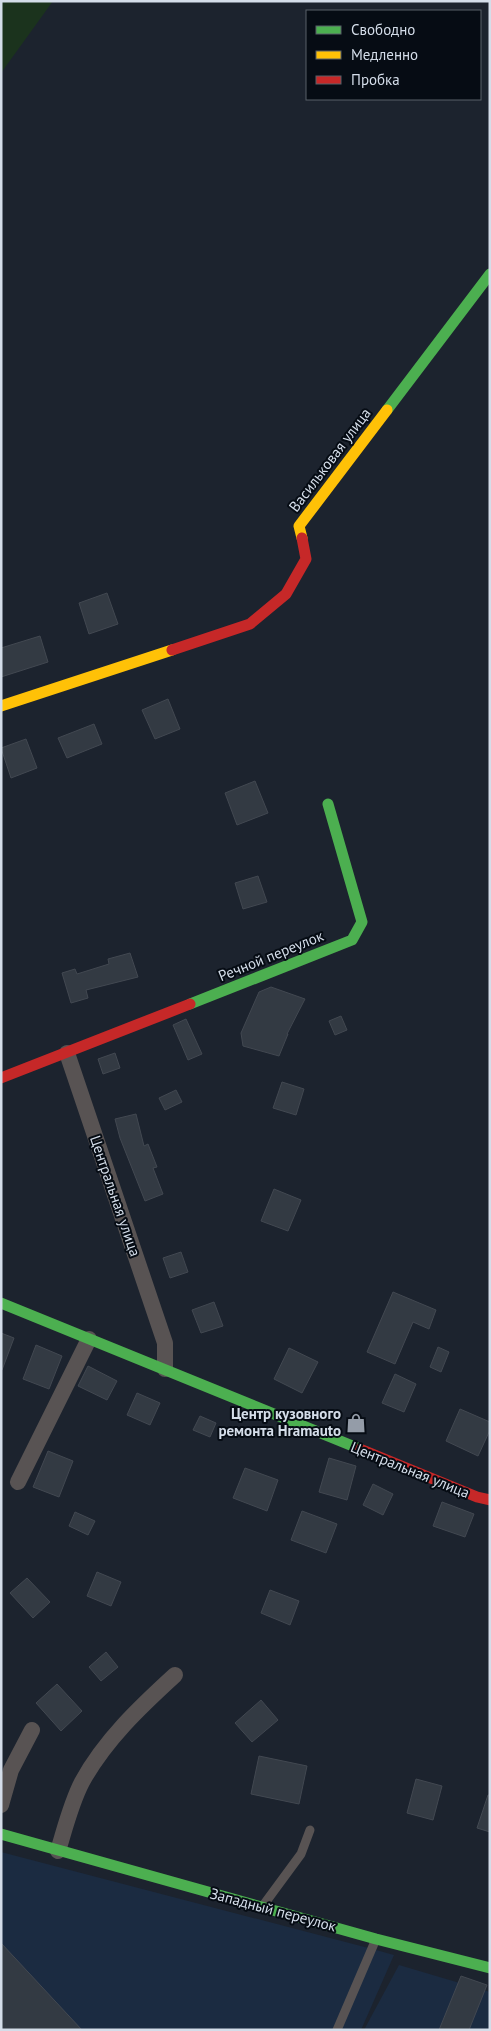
<svg xmlns="http://www.w3.org/2000/svg" width="491" height="2031" viewBox="0 0 491 2031" font-family="'PT Sans',sans-serif">
<style>
.built{fill:#1b2b41}
.green{fill:#1b331d}
.building{fill:#333a43;stroke:#424851}
.lines{fill:none;stroke-linecap:round;stroke-linejoin:round}
.lane{stroke:#585353;stroke-width:9}
.street{stroke:#585353;stroke-width:16}
.fast{stroke:#4caf50;stroke-width:11}
.slow{stroke:#ffc107;stroke-width:11}
.jam{stroke:#c62828;stroke-width:11}
.labels{text-anchor:middle;stroke-width:4;stroke-linejoin:round;paint-order:stroke}
.street-label{font-size:15px;fill:#d4dde9;stroke:#060c14}
.poi-label{font-size:15px;font-weight:bold;fill:#d4dde9;stroke:#060c14;text-anchor:end}
</style>
<rect width="100%" height="100%" fill="#1c232e"/>
<!-- built -->
<g class="built">
<path d="M1,1852L376,1950L394,1955L361,2030H1Z"/>
<path d="M399,1965L490,1992V2030H364Z"/>
</g>
<!-- green -->
<path class="green" d="M1,1H53L1,73Z"/>
<!-- building -->
<g class="building">
<path d="M107,593L118,624L89,634L79,603Z"/>
<path d="M40,636L48,662L1,677V648Z"/>
<path d="M168,699L180,729L155,739L142,710Z"/>
<path d="M94,724L102,744L67,758L58,738Z"/>
<path d="M26,739L37,768L11,778L1,748Z"/>
<path d="M255,781L268,813L237,825L225,793Z"/>
<path d="M258,876L267,902L243,909L235,883Z"/>
<path d="M130,953L138,977L86,990L88,998L71,1003L62,973L75,969L77,974L109,964L108,959Z"/>
<path d="M271,987L305,999L287,1034H288L279,1056L243,1046L241,1033L259,992Z"/>
<path d="M341,1016L347,1030L335,1035L329,1021Z"/>
<path d="M186,1019L202,1054L188,1060L173,1025Z"/>
<path d="M115,1053L120,1068L103,1074L98,1059Z"/>
<path d="M282,1082L304,1089L296,1115L273,1108Z"/>
<path d="M176,1090L182,1102L165,1110L159,1098Z"/>
<path d="M136,1114L144,1146L148,1144L157,1167L153,1168L163,1194L145,1201L120,1138L115,1119Z"/>
<path d="M274,1189L301,1200L288,1231L261,1221Z"/>
<path d="M181,1252L188,1272L170,1278L163,1258Z"/>
<path d="M393,1292L436,1310L429,1329L413,1322L395,1364L367,1352Z"/>
<path d="M214,1302L223,1326L201,1333L192,1310Z"/>
<path d="M1,1333L14,1338L2,1370H1Z"/>
<path d="M36,1345L62,1356L49,1389L23,1379Z"/>
<path d="M438,1347L449,1352L441,1372L430,1367Z"/>
<path d="M289,1348L318,1362L302,1393L274,1379Z"/>
<path d="M88,1366L117,1381L107,1400L78,1386Z"/>
<path d="M395,1374L416,1384L404,1412L382,1403Z"/>
<path d="M137,1393L160,1403L150,1425L127,1415Z"/>
<path d="M460,1409L490,1422V1430L478,1456L446,1441Z"/>
<path d="M200,1416L216,1423L210,1437L193,1430Z"/>
<path d="M48,1451L73,1461L59,1497L33,1487Z"/>
<path d="M329,1458L356,1466L347,1500L319,1492Z"/>
<path d="M245,1468L278,1480L267,1511L233,1498Z"/>
<path d="M373,1484L393,1494L383,1515L363,1505Z"/>
<path d="M442,1502L474,1514L465,1537L433,1526Z"/>
<path d="M302,1511L337,1524L326,1553L291,1540Z"/>
<path d="M75,1512L95,1521L88,1535L69,1526Z"/>
<path d="M97,1572L121,1582L111,1606L87,1596Z"/>
<path d="M27,1578L50,1602L33,1618L10,1593Z"/>
<path d="M270,1590L299,1601L290,1625L261,1613Z"/>
<path d="M106,1652L118,1667L101,1681L89,1667Z"/>
<path d="M57,1684L82,1711L61,1731L36,1703Z"/>
<path d="M261,1700L278,1720L252,1742L235,1723Z"/>
<path d="M259,1756L307,1766L299,1804L251,1794Z"/>
<path d="M416,1779L442,1786L433,1820L407,1813Z"/>
<path d="M488,1795H490V1832L477,1828Z"/>
<path d="M1,1943L82,2030H1Z"/>
<path d="M461,1976L487,1985L469,2030H439Z"/>
</g>
<g class="lines">
<!-- lane -->
<g class="lane">
<path d="M262,1907L301,1854L310,1830"/>
<path d="M337,2030L376,1939"/>
</g>
<!-- street -->
<g class="street">
<path d="M67,1053L165,1343V1369"/>
<path d="M18,1482L89,1339"/>
<path d="M1,1805L11,1770L32,1730"/>
<path d="M58,1851C65,1828 71,1803 82,1782C105,1740 140,1707 175,1675"/>
</g>
<!-- fast -->
<g class="fast">
<path d="M387,410L490,274"/>
<path d="M190,1004L352,940L362,922L328,804"/>
<path d="M1,1303L360,1449"/>
<path d="M1,1834L376,1939L490,1968"/>
</g>
<!-- slow -->
<g class="slow">
<path d="M302,538L299,526L387,410"/>
<path d="M1,706L172,650"/>
</g>
<!-- jam -->
<g class="jam">
<path d="M172,650L250,624L286,594L306,559L302,538"/>
<path d="M1,1078L190,1004"/>
<path d="M360,1449L477,1497L490,1500"/>
</g>
</g>
<!-- icons -->
<defs>
<symbol id="shop-bare" viewBox="-9 -9 18 18"><path d="M-5-2.5h2.3a2.7 3.5 0 0 1 5.4 0H5L5.5 6h-11ZM-1.5-2.5h3a1.5 2.3 0 0 0-3 0Z" fill="#949ca8" stroke="#060c14" stroke-width="2.5" paint-order="stroke"/></symbol>
</defs>
<g fill-rule="evenodd">
<use href="#shop-bare" x="342" y="1409" width="28" height="28"/>
</g>
<g class="labels">
<!-- street labels -->
<g class="street-label">
<text transform="translate(330 460) rotate(-53)" y="5">Васильковая улица</text>
<text transform="translate(271 956) rotate(-22)" y="5">Речной переулок</text>
<text transform="translate(115 1196) rotate(71)" y="5">Центральная улица</text>
<text transform="translate(410 1470) rotate(22)" y="5">Центральная улица</text>
<text transform="translate(273 1910) rotate(15)" y="5">Западный переулок</text>
</g>
<!-- poi labels -->
<g class="poi-label">
<text x="341" y="1419">Центр кузовного<tspan x="341" dy="17">ремонта Hramauto</tspan></text>
</g>
</g>
<!-- border -->
<rect width="491" height="2031" fill="none" stroke="#d4dde9" stroke-width="5"/>
<!-- legend -->
<rect x="306" y="10" width="175" height="90" fill="#060c14" stroke="#586069"/>
<rect x="316" y="26" width="25" height="8" fill="#4caf50" stroke="#586069"/>
<text x="351" y="35" font-size="15" fill="#d4dde9">Свободно</text>
<rect x="316" y="51" width="25" height="8" fill="#ffc107" stroke="#586069"/>
<text x="351" y="60" font-size="15" fill="#d4dde9">Медленно</text>
<rect x="316" y="76" width="25" height="8" fill="#c62828" stroke="#586069"/>
<text x="351" y="85" font-size="15" fill="#d4dde9">Пробка</text>
</svg>
